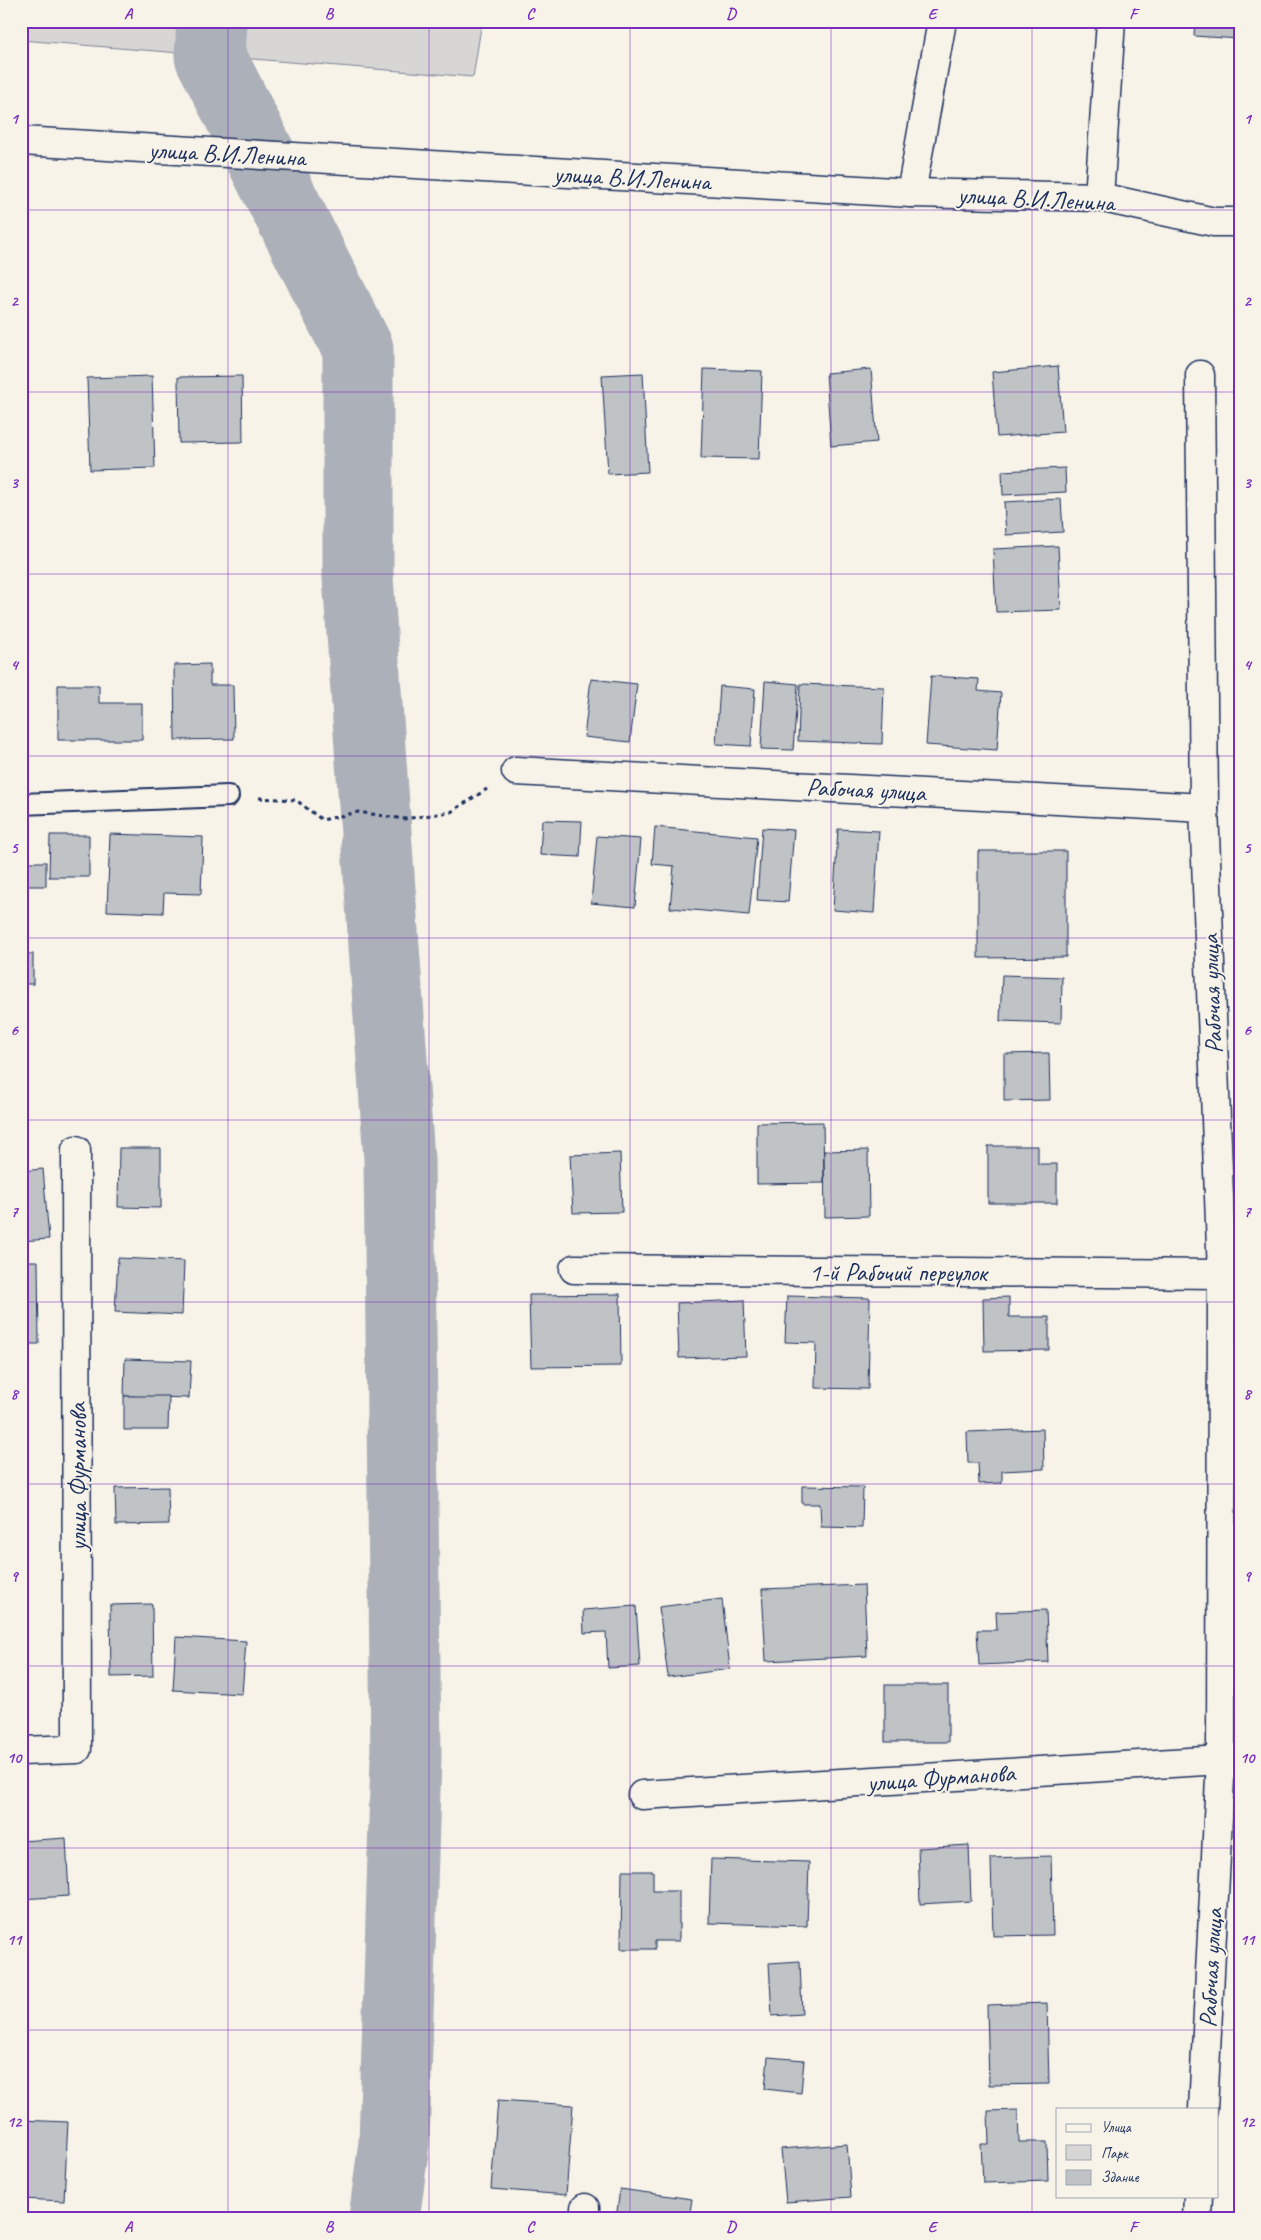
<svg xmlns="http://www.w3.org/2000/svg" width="1261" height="2240" viewBox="0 0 1261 2240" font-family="Caveat,sans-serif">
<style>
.green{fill:#d7d6d4;stroke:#798299}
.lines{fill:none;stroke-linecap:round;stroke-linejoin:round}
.river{stroke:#acb0b9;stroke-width:71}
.building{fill:#c0c3c5;stroke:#1b2f5e}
.lane-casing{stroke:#1b2f5e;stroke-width:24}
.street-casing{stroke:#1b2f5e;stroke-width:31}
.secondary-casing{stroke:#1b2f5e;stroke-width:31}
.path{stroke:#1b2f5e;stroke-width:3;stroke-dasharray:4 4;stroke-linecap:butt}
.lane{stroke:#f7f3e8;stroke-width:20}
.street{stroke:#f7f3e8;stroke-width:28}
.secondary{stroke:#f7f3e8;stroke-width:28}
.grid{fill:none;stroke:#7b2cbf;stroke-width:1;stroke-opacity:0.55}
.labels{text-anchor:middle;stroke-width:4;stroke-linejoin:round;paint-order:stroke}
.street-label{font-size:25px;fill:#1b2f5e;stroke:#f7f3e8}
.neatline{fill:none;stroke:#7b2cbf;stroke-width:2}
.grid-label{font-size:16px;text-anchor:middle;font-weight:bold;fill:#7b2cbf}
</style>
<rect width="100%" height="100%" fill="#f7f3e8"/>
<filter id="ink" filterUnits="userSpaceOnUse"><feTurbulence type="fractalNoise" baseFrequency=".02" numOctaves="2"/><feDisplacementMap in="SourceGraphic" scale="10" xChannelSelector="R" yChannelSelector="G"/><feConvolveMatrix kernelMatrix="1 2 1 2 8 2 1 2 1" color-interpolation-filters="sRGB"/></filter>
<g filter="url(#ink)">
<!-- green -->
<path class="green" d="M21,21H482L473,77L21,40Z"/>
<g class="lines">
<!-- river -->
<path class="river" d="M212,21L210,56L358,349V577L399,1159L406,1758L394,2143L384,2219"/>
</g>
<!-- building -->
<g class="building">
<path d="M1195,21H1240V39L1194,36Z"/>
<path d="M1058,366L1063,432L997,437L992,372Z"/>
<path d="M704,369L762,371L759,459L701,458Z"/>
<path d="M871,369L877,442L831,446L826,373Z"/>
<path d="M643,373L648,472L608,474L602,375Z"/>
<path d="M152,376L155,468L90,470L87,378Z"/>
<path d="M242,376L243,442L179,443L178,377Z"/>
<path d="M1065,468L1066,492L1003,495L1002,471Z"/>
<path d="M1061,499L1063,532L1006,535L1004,502Z"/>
<path d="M1058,546L1061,610L996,612L993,549Z"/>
<path d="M210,664V685H233L234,739L175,740L174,665Z"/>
<path d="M931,676L979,679L978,691L1001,693L997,750L926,745Z"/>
<path d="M591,679L637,684L630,742L584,737Z"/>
<path d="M765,681L798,684L793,750L761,749Z"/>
<path d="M800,684L884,687L882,744L798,741Z"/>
<path d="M58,685H99V703H142V740H58Z"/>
<path d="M720,686L755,689L751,746L716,744Z"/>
<path d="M542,820L582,821L580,857L540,855Z"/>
<path d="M655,827L757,837L749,915L670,908L674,866L652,864Z"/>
<path d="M762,828L794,830L788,902L757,900Z"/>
<path d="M838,829L879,831L874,913L833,910Z"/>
<path d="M110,834L203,837L201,894L164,893L163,913L107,911Z"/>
<path d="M50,835H89V877H49Z"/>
<path d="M597,836L641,839L635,907L591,903Z"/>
<path d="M978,851H1066V957L978,958Z"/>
<rect x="21" y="862" width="25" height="24"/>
<rect x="21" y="954" width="12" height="30"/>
<path d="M1002,975L1062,977L1061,1023L1000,1021Z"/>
<path d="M1049,1053L1050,1100L1004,1101V1054Z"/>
<path d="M823,1122L824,1183L757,1184V1123Z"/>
<path d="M988,1146H1038V1164H1057V1203H988Z"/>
<path d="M119,1148H161V1208L118,1207Z"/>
<path d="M868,1150L869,1216L825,1217L824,1151Z"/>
<path d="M620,1153L622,1212L573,1213L570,1155Z"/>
<path d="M43,1169L49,1239L21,1241V1171Z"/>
<path d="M118,1258L184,1261L182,1315L115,1312Z"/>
<path d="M21,1261H38L39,1344H21Z"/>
<path d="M620,1294L621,1366L531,1367L529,1295Z"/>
<path d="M787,1296L870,1298L868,1389L815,1388L816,1343L785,1342Z"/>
<path d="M1009,1297V1317H1049V1350L984,1351L983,1298Z"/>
<path d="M744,1300L746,1356L679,1358L677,1303Z"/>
<path d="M125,1359L191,1361L189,1398L124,1396Z"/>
<path d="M124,1396H169L168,1430H124Z"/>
<path d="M1043,1429L1044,1469L1002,1471V1483L979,1484L978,1463H968L967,1432Z"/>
<path d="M802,1486L863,1487L862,1528L821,1527L820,1504H802Z"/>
<path d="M168,1487L169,1524L116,1525L115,1488Z"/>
<path d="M864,1585L867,1656L766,1661L762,1589Z"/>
<path d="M722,1599L730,1669L668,1677L659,1607Z"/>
<path d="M152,1604L153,1676L111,1677L110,1605Z"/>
<path d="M636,1606L640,1666L608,1668L606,1632L584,1633L583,1610Z"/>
<path d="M1046,1610L1048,1662L979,1665L977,1630H997L996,1612Z"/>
<path d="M176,1637L246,1641L242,1694L173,1690Z"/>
<rect x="885" y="1685" width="63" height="57"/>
<path d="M66,1838L69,1896L21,1899V1841Z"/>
<path d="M969,1845L971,1901L920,1904L918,1848Z"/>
<path d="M1051,1856L1053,1935L993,1936L991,1858Z"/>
<path d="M711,1859L809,1862L807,1926L709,1923Z"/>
<path d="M622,1871H653V1891H679V1941H655V1949H621Z"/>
<path d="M800,1961L802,2014L772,2016L769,1963Z"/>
<path d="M1047,2003L1049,2084L989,2085L987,2005Z"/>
<path d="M768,2057L804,2060L801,2093L765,2089Z"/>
<path d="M498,2100L573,2105L566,2195L491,2189Z"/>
<path d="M1018,2110L1019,2142H1047L1048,2181L983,2183L981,2144H989L988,2111Z"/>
<path d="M21,2120L68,2122L64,2201L21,2199Z"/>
<path d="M847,2144L851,2197L786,2202L781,2149Z"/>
<path d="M620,2189L692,2199L689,2219H616Z"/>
</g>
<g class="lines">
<defs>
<path id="lane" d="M21,804L228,796"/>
<g id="street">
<path d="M911,193L942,21"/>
<path d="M1099,197L1111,21"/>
<path d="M1200,375L1204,808"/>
<path d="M516,771L1204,808L1222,1274L1221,1759L1203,2109"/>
<path d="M574,1269L1222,1274"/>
<path d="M21,1751L77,1749L76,1150"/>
<path d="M642,1795L1238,1759"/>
<path d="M585,2219V2208"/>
<path d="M1197,2219L1198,2196"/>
</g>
<path id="secondary" d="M21,141L911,193L1099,197L1214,222H1240"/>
</defs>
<!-- lane casing -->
<use href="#lane" class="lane-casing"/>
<!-- street casing -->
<use href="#street" class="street-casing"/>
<!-- secondary casing -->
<use href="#secondary" class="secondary-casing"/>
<!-- path -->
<path class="path" d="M259,798L296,800L322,820L358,812L404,819L451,812L487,789"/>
<!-- lane -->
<use href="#lane" class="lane"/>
<!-- street -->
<use href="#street" class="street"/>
<!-- secondary -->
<use href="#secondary" class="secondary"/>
</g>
</g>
<!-- grid -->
<path class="grid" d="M228,21V2219M429,21V2219M630,21V2219M831,21V2219M1032,21V2219M21,210H1240M21,392H1240M21,574H1240M21,756H1240M21,938H1240M21,1120H1240M21,1302H1240M21,1484H1240M21,1666H1240M21,1848H1240M21,2030H1240"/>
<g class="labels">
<!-- street labels -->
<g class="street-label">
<text transform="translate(227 153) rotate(3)" y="9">улица В.И.Ленина</text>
<text transform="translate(632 177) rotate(3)" y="9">улица В.И.Ленина</text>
<text transform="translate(1036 198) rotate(3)" y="9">улица В.И.Ленина</text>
<text transform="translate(866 789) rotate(3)" y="9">Рабочая улица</text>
<text transform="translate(1211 994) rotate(-92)" y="9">Рабочая улица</text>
<text x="898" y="1281">1-й Рабочий переулок</text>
<text transform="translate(77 1477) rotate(-90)" y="9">улица Фурманова</text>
<text transform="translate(941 1777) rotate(-4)" y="9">улица Фурманова</text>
<text transform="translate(1210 1968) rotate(-87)" y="9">Рабочая улица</text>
</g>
</g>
<!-- margin -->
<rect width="1261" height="2240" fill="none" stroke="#f7f3e8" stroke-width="55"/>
<!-- legend -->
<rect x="1056" y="2108" width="162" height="90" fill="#f7f3e8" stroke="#9fa5b1"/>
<rect x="1066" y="2124" width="25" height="8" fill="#f7f3e8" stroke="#9fa5b1"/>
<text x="1101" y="2132" font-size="15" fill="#1b2f5e">Улица</text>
<rect x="1066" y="2145" width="25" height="15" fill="#d7d6d4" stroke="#9fa5b1"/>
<text x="1101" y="2158" font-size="15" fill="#1b2f5e">Парк</text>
<rect x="1066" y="2170" width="25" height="15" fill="#c0c3c5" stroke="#9fa5b1"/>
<text x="1101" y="2182" font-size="15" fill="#1b2f5e">Здание</text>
<rect x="28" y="28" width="1206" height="2184" class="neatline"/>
<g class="grid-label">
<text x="128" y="19">A</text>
<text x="329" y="19">B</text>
<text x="530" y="19">C</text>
<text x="731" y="19">D</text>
<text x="932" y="19">E</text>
<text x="1133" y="19">F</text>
<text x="14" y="124">1</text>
<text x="1247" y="124">1</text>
<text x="14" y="306">2</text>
<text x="1247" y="306">2</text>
<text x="14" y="488">3</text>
<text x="1247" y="488">3</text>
<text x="14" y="670">4</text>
<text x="1247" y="670">4</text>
<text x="14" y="853">5</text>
<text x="1247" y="853">5</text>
<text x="14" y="1035">6</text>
<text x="1247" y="1035">6</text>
<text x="14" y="1217">7</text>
<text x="1247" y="1217">7</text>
<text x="14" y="1399">8</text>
<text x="1247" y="1399">8</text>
<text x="14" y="1581">9</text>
<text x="1247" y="1581">9</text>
<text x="14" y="1763">10</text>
<text x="1247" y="1763">10</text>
<text x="14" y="1945">11</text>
<text x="1247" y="1945">11</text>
<text x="14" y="2127">12</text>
<text x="1247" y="2127">12</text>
<text x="128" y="2232">A</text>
<text x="329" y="2232">B</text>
<text x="530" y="2232">C</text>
<text x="731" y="2232">D</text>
<text x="932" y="2232">E</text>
<text x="1133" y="2232">F</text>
</g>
</svg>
